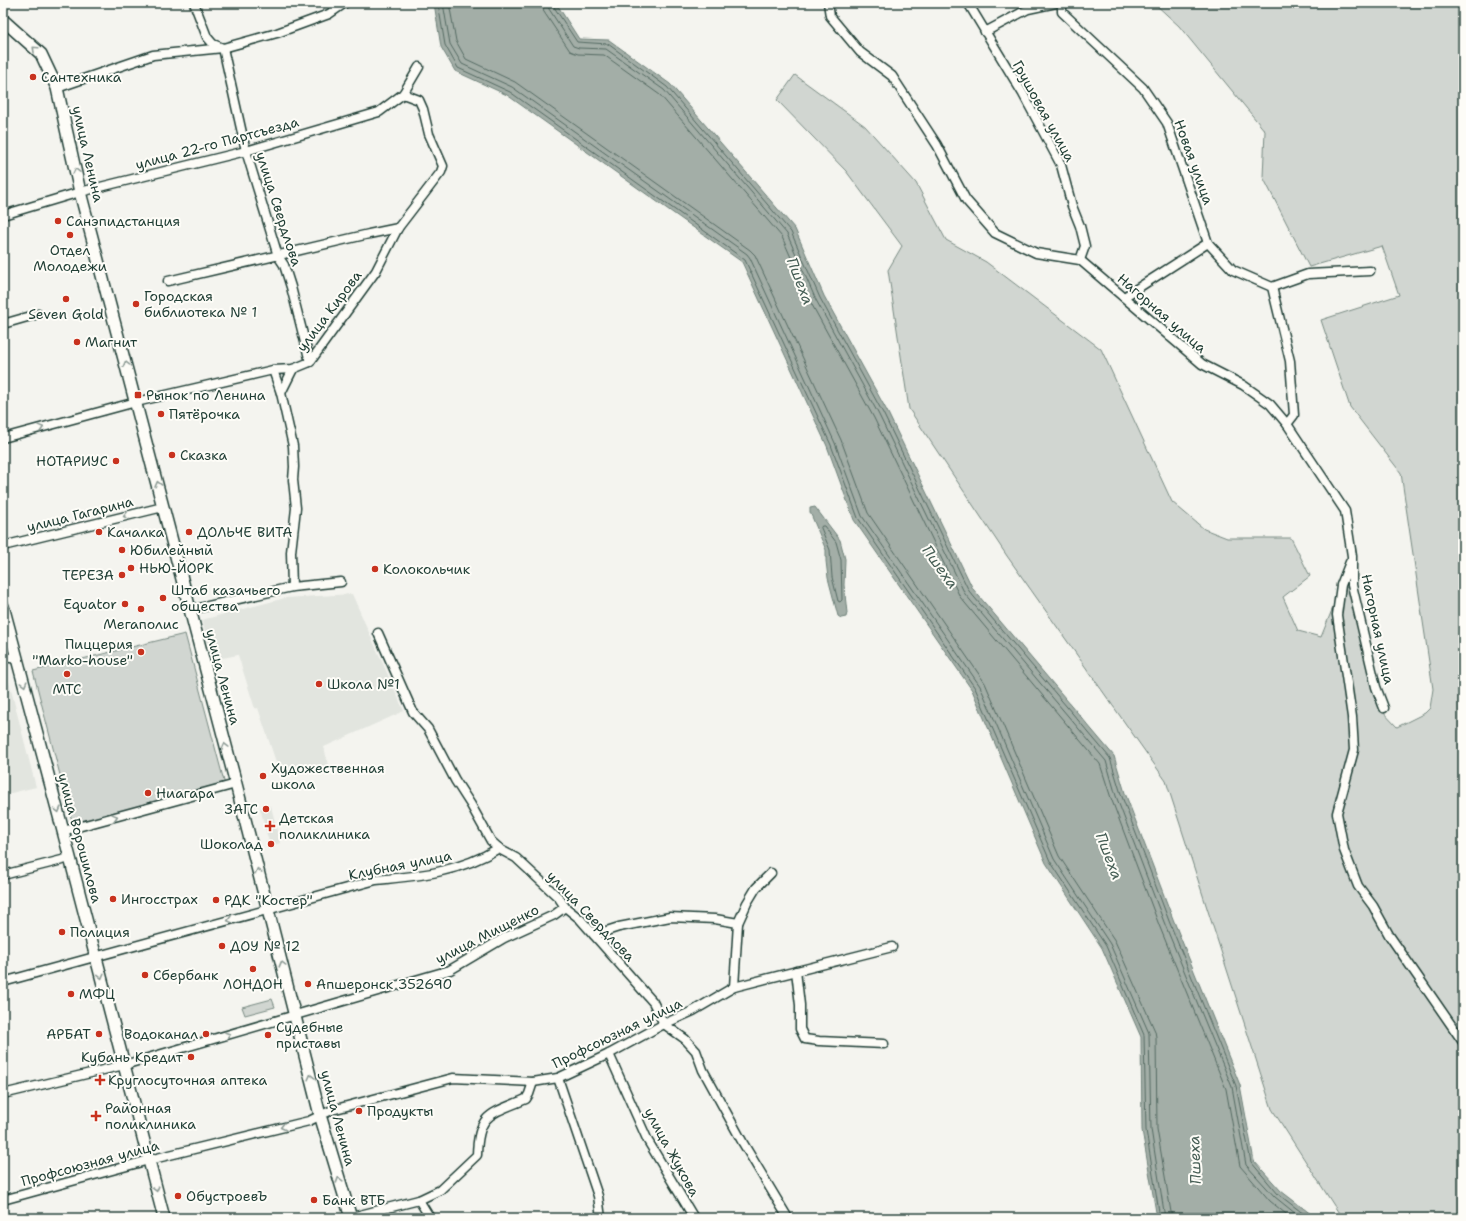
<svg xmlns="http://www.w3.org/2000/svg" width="1466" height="1221" viewBox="0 0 1466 1221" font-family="'Shantell Sans',sans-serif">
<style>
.built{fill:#e2e5df}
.green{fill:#d1d6d1;stroke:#788a82}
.water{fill:#a3aea7;stroke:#6e8179}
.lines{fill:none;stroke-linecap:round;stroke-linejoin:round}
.shore{stroke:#546a62;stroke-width:1}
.minor-casing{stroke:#1f3d34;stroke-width:11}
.major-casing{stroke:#1f3d34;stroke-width:14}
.minor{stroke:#fdfcf7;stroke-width:8}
.major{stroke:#fdfcf7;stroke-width:11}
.oneway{stroke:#8e9c96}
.poi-dot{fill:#c8321e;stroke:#fdfcf7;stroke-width:1.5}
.labels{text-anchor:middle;stroke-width:4;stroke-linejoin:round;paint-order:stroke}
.poi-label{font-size:14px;fill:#1f3d34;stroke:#fdfcf7;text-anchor:start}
.street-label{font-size:14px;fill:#1f3d34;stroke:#fdfcf7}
.water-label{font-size:15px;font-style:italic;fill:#475f56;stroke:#fdfcf7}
</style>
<rect width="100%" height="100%" fill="#f4f4ef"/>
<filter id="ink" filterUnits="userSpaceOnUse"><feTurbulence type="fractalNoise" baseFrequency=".025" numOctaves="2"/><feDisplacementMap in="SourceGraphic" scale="8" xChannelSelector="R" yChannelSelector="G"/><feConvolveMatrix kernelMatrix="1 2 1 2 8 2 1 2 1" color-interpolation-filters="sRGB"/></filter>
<g filter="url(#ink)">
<!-- built -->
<g class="built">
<path d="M352,594L404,711L324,747L328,765L281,777L258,708L255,709L238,655L212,660L202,620L285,598Z"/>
<path d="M8,678L36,787L3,795V679Z"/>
<path d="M271,806L280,843L270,846L260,808Z"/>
</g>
<!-- green -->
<g class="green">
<path d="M1154,3H1463V1218H1342L1272,1109L1166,781L1007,556L909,409L888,270L902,246L846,171L777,100L795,75L865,126L916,183L946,240L986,262L1101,349L1172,502L1204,529L1227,538H1291L1310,576L1283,597L1298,631L1321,637L1334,605L1336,588L1351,587L1380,709L1397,727L1425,713L1430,708L1433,689L1401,473L1350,407L1321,320L1399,295L1382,246L1309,267L1263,177L1265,131L1179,26Z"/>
<path d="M185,634L225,785L73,825L33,671Z"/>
<path d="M272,999L275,1007L245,1015L242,1007Z"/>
</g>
<!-- water -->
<g class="water">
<path d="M434,3H556L579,39L609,40L670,84L795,229L824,296L887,411L973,589L1114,756L1125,793L1173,919L1240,1085L1254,1161L1281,1191L1316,1218H1157L1142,1130L1141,1037L1102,948L1046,863L972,690L854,520L827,446L742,262L507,95L455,71L441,47Z"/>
<path d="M815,507L840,540L845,559L844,585L847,613L846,617L841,618L838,616L828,578L826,561V550L810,512V508Z"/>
</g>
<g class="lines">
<!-- shore -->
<g class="shore">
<path d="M438,3L445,45L458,68L510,92L745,260L831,445L858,518L975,688L1050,861L1106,946L1144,1035L1146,1130L1160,1218"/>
<path d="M443,3L450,44L462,64L512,87L747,254L750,258L835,443L862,516L980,686L1054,859L1110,944L1149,1033L1151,1129L1165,1218"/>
<path d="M449,3L456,41L466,59L515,82L750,250L755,255L841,440L868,513L985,683L1059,856L1115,941L1155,1031L1156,1037L1157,1129L1172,1218"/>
<path d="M542,3L544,12L570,51L578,54L604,55L660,95L782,237L811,303L874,418L960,597L1100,764L1111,798L1159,925L1226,1089L1240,1166L1270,1201L1291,1218"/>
<path d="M548,3L549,9L573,46L579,48L606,49L664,90L787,234L816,300L879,415L965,594L1106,761L1116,796L1164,922L1232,1087L1246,1165L1275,1197L1301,1218"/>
<path d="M553,3L554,7L577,42L608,44L667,87L791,232L820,298L883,413L969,591L1110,758L1121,794L1169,921L1236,1086L1251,1162L1278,1194L1309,1218"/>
<path d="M822,526H824L836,542L841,560L842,600L840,602L838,601L832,577L830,550L821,528Z"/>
</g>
<defs>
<g id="minor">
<path d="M194,3L207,37L213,44L223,48L246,151L278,256L284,265L291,287L310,362"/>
<path d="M828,3L830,16L860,52L892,76L937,145L966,200L995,233L1036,253L1080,260L1202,364L1243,385L1270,404L1287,424L1345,511L1352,556V585L1376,687L1384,708"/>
<path d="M968,3L1023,94L1061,165L1072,206L1080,226L1085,246L1080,260"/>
<path d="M1062,3V12L1143,88L1167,123L1208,243L1233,270L1272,287L1290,361L1294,415L1287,424"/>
<path d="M985,32L1028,9L1056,3"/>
<path d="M57,88L153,55L223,48L277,33L329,14L345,3"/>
<path d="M3,215L80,192L246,151L379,112L403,94L419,67"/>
<path d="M168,281L369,234L398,228"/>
<path d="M1272,287L1308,274L1370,271"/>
<path d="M1124,297L1208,243"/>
<path d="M3,324L38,314"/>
<path d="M273,370L281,393L293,446L294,467L293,480L296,508L291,552L292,587"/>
<path d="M281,393L293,369"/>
<path d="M3,438L136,402L273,370L293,369L310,362L376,271L398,228L441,172L443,166L429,134L423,109L419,100L403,94"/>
<path d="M3,546L163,507"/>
<path d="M1350,562L1341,585L1337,615L1352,717L1354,750L1337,813L1344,850L1358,886L1373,906L1389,935L1463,1042"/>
<path d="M190,610L292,587L341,582"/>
<path d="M378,633L413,712L428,729L455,780L471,805L491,841L501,850L516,858L559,898L565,907L580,919L653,1002L664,1024L685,1039L696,1051L703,1070L743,1143L788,1218"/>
<path d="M3,657L18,659"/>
<path d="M63,831L236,784"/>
<path d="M3,875L70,858"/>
<path d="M594,935L619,927L670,917L715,919L738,923"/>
<path d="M796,971L800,1005V1029L805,1039L819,1041L884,1044"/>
<path d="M3,982L376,880C420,876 460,872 499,848"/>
<path d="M734,987L738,923L747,903L756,888L771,873"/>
<path d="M609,1054L648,1141L694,1218"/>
<path d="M558,1078L598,1196L601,1218"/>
<path d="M3,1094L124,1065L450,970L504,938L554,915L565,907"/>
<path d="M3,1200L149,1160L309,1121L332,1110L453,1078L533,1082L558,1078L609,1054L664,1024L693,1011L734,987L892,947"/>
<path d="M419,1200L430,1218"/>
<path d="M348,1218L419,1200L440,1190L477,1155C478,1113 491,1114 526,1099L529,1094L533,1082"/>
</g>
<g id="major">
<path d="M3,20L41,54L57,88L80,192L236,784L320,1115L351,1218"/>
<path d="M3,606L63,831L164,1218"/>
</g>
</defs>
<!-- minor casing -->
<use href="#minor" class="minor-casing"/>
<!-- major casing -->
<use href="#major" class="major-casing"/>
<!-- minor -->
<use href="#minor" class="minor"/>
<!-- major -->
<use href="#major" class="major"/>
</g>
<!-- one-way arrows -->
<defs><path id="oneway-chevron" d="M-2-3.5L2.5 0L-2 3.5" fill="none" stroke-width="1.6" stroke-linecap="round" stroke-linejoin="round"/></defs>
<g class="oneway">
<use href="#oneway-chevron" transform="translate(35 49) rotate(-137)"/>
<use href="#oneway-chevron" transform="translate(76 171) rotate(-103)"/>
<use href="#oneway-chevron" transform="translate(126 364) rotate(-105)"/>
<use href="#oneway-chevron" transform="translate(41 428) rotate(-15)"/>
<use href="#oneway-chevron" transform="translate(158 484) rotate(-104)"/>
<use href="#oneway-chevron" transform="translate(126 516) rotate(166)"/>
<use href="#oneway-chevron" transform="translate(24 684) rotate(75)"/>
<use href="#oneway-chevron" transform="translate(225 746) rotate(-105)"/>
<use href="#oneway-chevron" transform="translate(58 810) rotate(75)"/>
<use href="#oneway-chevron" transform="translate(115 817) rotate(-15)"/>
<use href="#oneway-chevron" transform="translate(258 871) rotate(-104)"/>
<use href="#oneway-chevron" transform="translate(230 920) rotate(165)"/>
<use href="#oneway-chevron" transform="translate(282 964) rotate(-105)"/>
<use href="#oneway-chevron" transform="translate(101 976) rotate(76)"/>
<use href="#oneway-chevron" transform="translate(228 1035) rotate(-16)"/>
<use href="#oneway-chevron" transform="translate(311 1077) rotate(-104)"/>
<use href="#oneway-chevron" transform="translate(283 1127) rotate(166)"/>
<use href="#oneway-chevron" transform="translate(339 1180) rotate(-107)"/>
<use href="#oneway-chevron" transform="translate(156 1189) rotate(75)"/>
</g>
</g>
<!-- markers -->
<g class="poi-dot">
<circle cx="33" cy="77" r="4"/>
<circle cx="58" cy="221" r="4"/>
<circle cx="70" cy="235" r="4"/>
<circle cx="66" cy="299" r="4"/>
<circle cx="136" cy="304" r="4"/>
<circle cx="77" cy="342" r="4"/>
<rect x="134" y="391" width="8" height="8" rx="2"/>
<circle cx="161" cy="414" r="4"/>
<circle cx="172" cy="455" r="4"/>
<circle cx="116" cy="461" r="4"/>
<circle cx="99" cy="532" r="4"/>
<circle cx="189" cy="532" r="4"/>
<circle cx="122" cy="550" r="4"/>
<circle cx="131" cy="568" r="4"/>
<circle cx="375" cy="569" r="4"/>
<circle cx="122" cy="575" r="4"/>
<circle cx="163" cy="598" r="4"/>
<circle cx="125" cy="604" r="4"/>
<circle cx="141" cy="609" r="4"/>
<circle cx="141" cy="652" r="4"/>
<circle cx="67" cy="674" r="4"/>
<circle cx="319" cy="684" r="4"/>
<circle cx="263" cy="776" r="4"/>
<circle cx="148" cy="793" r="4"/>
<circle cx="266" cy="809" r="4"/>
<path d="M268 820h4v4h4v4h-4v4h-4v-4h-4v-4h4z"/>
<circle cx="271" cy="844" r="4"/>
<circle cx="113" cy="899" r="4"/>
<circle cx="216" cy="900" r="4"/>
<circle cx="62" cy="932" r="4"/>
<circle cx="222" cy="946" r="4"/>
<circle cx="253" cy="969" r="4"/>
<circle cx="145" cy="975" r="4"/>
<circle cx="308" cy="984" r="4"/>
<circle cx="71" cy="994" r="4"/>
<circle cx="99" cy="1034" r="4"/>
<circle cx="206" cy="1034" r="4"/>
<circle cx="268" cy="1035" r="4"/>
<circle cx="191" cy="1057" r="4"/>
<path d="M98 1074h4v4h4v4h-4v4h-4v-4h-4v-4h4z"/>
<circle cx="359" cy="1111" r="4"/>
<path d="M94 1110h4v4h4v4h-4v4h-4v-4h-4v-4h4z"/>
<circle cx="178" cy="1196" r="4"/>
<circle cx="314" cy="1200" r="4"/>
</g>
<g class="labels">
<!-- poi labels -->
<g class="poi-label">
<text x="41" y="82">Сантехника</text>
<text x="66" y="226">Санэпидстанция</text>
<text x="70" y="255" text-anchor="middle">Отдел<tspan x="70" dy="16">Молодежи</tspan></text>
<text x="144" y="301">Городская<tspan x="144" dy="16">библиотека № 1</tspan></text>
<text x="66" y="319" text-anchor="middle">Seven Gold</text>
<text x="85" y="347">Магнит</text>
<text x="146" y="400">Рынок по Ленина</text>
<text x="169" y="419">Пятёрочка</text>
<text x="180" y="460">Сказка</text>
<text x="108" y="466" text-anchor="end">НОТАРИУС</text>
<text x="107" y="537">Качалка</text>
<text x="197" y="537">ДОЛЬЧЕ ВИТА</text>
<text x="130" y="555">Юбилейный</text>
<text x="139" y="573">НЬЮ-ЙОРК</text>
<text x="383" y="574">Колокольчик</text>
<text x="114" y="580" text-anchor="end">ТЕРЕЗА</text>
<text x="171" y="595">Штаб казачьего<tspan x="171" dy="16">общества</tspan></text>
<text x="117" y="609" text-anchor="end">Equator</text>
<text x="141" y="629" text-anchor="middle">Мегаполис</text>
<text x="133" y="649" text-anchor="end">Пиццерия<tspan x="133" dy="16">"Marko-house"</tspan></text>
<text x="327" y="689">Школа №1</text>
<text x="67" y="694" text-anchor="middle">МТС</text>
<text x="271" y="773">Художественная<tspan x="271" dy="16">школа</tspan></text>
<text x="156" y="798">Ниагара</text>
<text x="258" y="814" text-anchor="end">ЗАГС</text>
<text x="279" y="823">Детская<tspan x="279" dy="16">поликлиника</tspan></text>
<text x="263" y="849" text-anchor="end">Шоколад</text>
<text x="121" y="904">Ингосстрах</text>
<text x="224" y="905">РДК "Костер"</text>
<text x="70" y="937">Полиция</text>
<text x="230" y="951">ДОУ № 12</text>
<text x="153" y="980">Сбербанк</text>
<text x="253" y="989" text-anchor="middle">ЛОНДОН</text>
<text x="316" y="989">Апшеронск 352690</text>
<text x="79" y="999">МФЦ</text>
<text x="276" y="1032">Судебные<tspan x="276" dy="16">приставы</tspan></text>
<text x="91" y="1039" text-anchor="end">АРБАТ</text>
<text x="198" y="1039" text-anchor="end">Водоканал</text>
<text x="183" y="1062" text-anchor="end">Кубань Кредит</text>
<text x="108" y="1085">Круглосуточная аптека</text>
<text x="105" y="1113">Районная<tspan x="105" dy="16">поликлиника</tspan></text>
<text x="367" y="1116">Продукты</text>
<text x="186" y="1201">ОбустроевЪ</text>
<text x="322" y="1205">Банк ВТБ</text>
</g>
<!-- street labels -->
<g class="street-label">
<text transform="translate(1044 111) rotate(61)" y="5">Грушовая улица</text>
<text transform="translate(217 143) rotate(-15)" y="5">улица 22-го Партсъезда</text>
<text transform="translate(88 154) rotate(77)" y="5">улица Ленина</text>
<text transform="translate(1194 162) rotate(70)" y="5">Новая улица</text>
<text transform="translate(279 209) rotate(72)" y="5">улица Свердлова</text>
<text transform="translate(329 311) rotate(-53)" y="5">улица Кирова</text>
<text transform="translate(1162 313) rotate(41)" y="5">Нагорная улица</text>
<text transform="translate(80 514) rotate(-14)" y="5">улица Гагарина</text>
<text transform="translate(1378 629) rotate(78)" y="5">Нагорная улица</text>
<text transform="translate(223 677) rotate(75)" y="5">улица Ленина</text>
<text transform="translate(80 838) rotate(75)" y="5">улица Ворошилова</text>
<text transform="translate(400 865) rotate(-11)" y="5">Клубная улица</text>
<text transform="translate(591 916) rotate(46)" y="5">улица Свердлова</text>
<text transform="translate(487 934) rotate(-27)" y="5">улица Мищенко</text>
<text transform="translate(617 1033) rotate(-26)" y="5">Профсоюзная улица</text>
<text transform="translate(338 1118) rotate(75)" y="5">улица Ленина</text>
<text transform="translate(672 1152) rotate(61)" y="5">улица Жукова</text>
<text transform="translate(90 1163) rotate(-15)" y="5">Профсоюзная улица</text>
</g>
<!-- water labels -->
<g class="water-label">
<text transform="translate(800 281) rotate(69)" y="5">Пшеха</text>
<text transform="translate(940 567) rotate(54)" y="5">Пшеха</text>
<text transform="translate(1109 856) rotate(69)" y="5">Пшеха</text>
<text transform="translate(1195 1160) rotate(-92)" y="5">Пшеха</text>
</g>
</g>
<!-- margin -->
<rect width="1466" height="1221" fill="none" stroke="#fdfcf7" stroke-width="16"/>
<rect x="8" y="8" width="1450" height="1205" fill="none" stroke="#1f3d34" stroke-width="1.5" filter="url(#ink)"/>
</svg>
